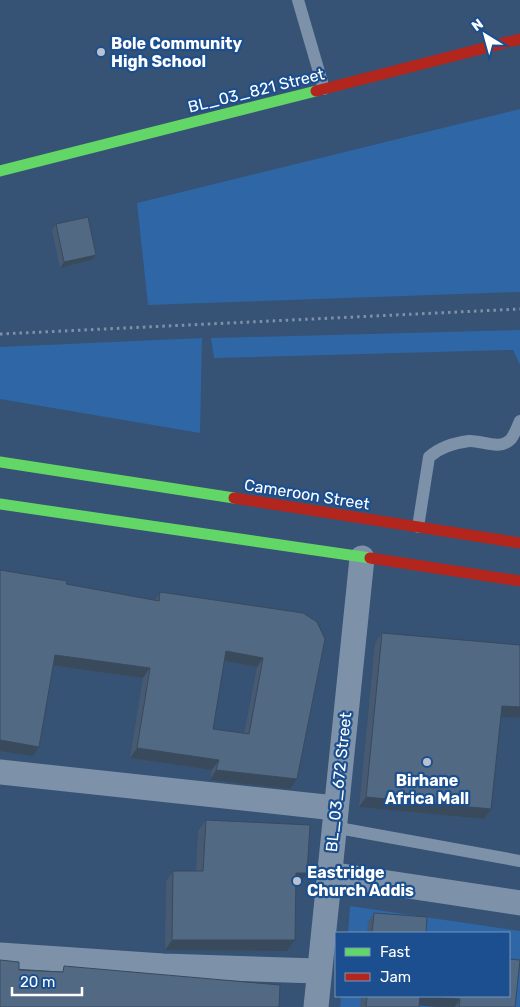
<svg xmlns="http://www.w3.org/2000/svg" width="520" height="1007" viewBox="0 0 520 1007" font-family="Rubik,sans-serif">
<style>
.green{fill:#2f66a5}
.lines{fill:none;stroke-linecap:round;stroke-linejoin:round}
.path{stroke:#7d92a8;stroke-width:3;stroke-dasharray:2.5 4;stroke-linecap:butt}
.lane{stroke:#7d92a8;stroke-width:12}
.street{stroke:#7d92a8;stroke-width:25}
.fast{stroke:#63d668;stroke-width:11}
.jam{stroke:#b3261e;stroke-width:11}
.wall{fill:#475a72;fill-rule:evenodd}
.shaded-wall{fill:#394a5c}
.building{fill:#526984;stroke:#394a5c;fill-rule:evenodd}
.poi-dot{fill:#b9c2ce;stroke:#1b4f8f;stroke-width:2}
.labels{text-anchor:middle;stroke-width:4.5;stroke-linejoin:round;paint-order:stroke}
.poi-label{font-size:16px;font-weight:bold;fill:#fff;stroke:#1b4f8f;text-anchor:start}
.street-label{font-size:16px;fill:#fff;stroke:#1b4f8f}
</style>
<rect width="100%" height="100%" fill="#365274"/>
<!-- green -->
<g class="green">
<path d="M520,109V292L148,305L137,203Z"/>
<path d="M520,330V365L513,350L214,358L211,338Z"/>
<path d="M202,338L200,433L0,399V347Z"/>
<path d="M350,906L520,931V1007H340L341,996H509V933H348Z"/>
</g>
<g class="lines">
<!-- path -->
<path class="path" d="M0,334L520,309"/>
<!-- lane -->
<g class="lane">
<path d="M298,0L324,89"/>
<path d="M418,527L429,457C440,447 453,443 469,441C481,440 500,451 511,439C515,434 517,427 520,421"/>
<path d="M333,827L520,861"/>
</g>
<!-- street -->
<g class="street">
<path d="M0,772L335,808"/>
<path d="M329,874L520,903"/>
<path d="M0,955L163,966L318,971"/>
<path d="M316,1007L362,558"/>
</g>
<!-- fast -->
<g class="fast">
<path d="M0,171L316,91"/>
<path d="M0,462L234,498"/>
<path d="M0,504L370,558"/>
</g>
<!-- jam -->
<g class="jam">
<path d="M316,91L520,39"/>
<path d="M234,498L520,543"/>
<path d="M370,558L520,581"/>
</g>
</g>
<!-- wall -->
<g class="wall">
<path d="M56,224L96,255L92,260L60,268L52,230Z"/>
<path d="M66,584L155,600L160,592L303,613L290,789L210,780L212,770L130,758L143,678L53,666L33,756ZM224,661L257,667L244,734L213,729Z"/>
<path d="M382,633L520,645V718L501,716L484,819L359,807L375,643Z"/>
<path d="M206,820L307,873L300,884H296L295,940L287,951L165,950L166,882L173,871H196L198,831Z"/>
<path d="M374,913L426,933H367L368,922Z"/>
<path d="M361,996H509L515,1007H437L419,1005V1007H360Z"/>
</g>
<!-- shaded-wall -->
<g class="shaded-wall">
<path d="M96,255L92,260L60,268L64,262Z"/>
<path d="M226,651L263,658L257,667L219,660Z"/>
<path d="M55,655L150,668L143,678L48,665Z"/>
<path d="M502,706L520,707V718L495,716Z"/>
<path d="M0,740L39,747L33,756L0,751Z"/>
<path d="M137,748L219,760L212,770L130,758Z"/>
<path d="M216,770L297,779L290,789L210,780Z"/>
<path d="M366,797L491,809L484,819L359,807Z"/>
<path d="M296,873H307L300,884H288Z"/>
<path d="M172,940H295L287,951L165,950Z"/>
<path d="M420,996L460,999L455,1007H436L413,1005Z"/>
</g>
<!-- building -->
<g class="building">
<path d="M88,217L96,255L64,262L56,224Z"/>
<path d="M0,570L67,581L66,584L159,601L160,592L303,613L317,622L325,639L297,779L216,770L219,760L137,748L150,668L55,655L39,747L0,740ZM226,651L263,658L249,734L213,729Z"/>
<path d="M382,633L520,645V707L502,706L491,809L366,797Z"/>
<path d="M206,820L310,825L307,873H296L295,940H172L173,871H203Z"/>
<path d="M374,913L427,917L426,933H372Z"/>
<path d="M509,959L520,960L515,1007H459L460,999L423,996H509Z"/>
<path d="M0,960L19,962V970L63,972L64,966L280,985L279,1007H0Z"/>
<path d="M367,996H420L419,1007H366Z"/>
</g>
<!-- markers -->
<g class="poi-dot">
<circle cx="101" cy="52" r="5"/>
<circle cx="427" cy="762" r="5"/>
<circle cx="297" cy="881" r="5"/>
</g>
<g class="labels">
<!-- poi labels -->
<g class="poi-label">
<text x="111" y="49">Bole Community<tspan x="111" dy="18">High School</tspan></text>
<text x="427" y="786" text-anchor="middle">Birhane<tspan x="427" dy="18">Africa Mall</tspan></text>
<text x="307" y="878">Eastridge<tspan x="307" dy="18">Church Addis</tspan></text>
</g>
<!-- street labels -->
<g class="street-label">
<text transform="translate(256 90) rotate(-14)" y="6">BL_03_821 Street</text>
<text transform="translate(307 494) rotate(9)" y="6">Cameroon Street</text>
<text transform="translate(338 782) rotate(-84)" y="6">BL_03_672 Street</text>
</g>
</g>
<!-- legend -->
<rect x="335" y="932" width="175" height="65" fill="#1b4f8f" stroke="#7695bc"/>
<rect x="345" y="948" width="25" height="8" fill="#63d668" stroke="#7695bc"/>
<text x="380" y="957" font-size="15" fill="#ffffff">Fast</text>
<rect x="345" y="973" width="25" height="8" fill="#b3261e" stroke="#7695bc"/>
<text x="380" y="982" font-size="15" fill="#ffffff">Jam</text>
<!-- north arrow -->
<g transform="translate(485 35) rotate(323)" stroke="#1b4f8f" stroke-width="4" paint-order="stroke">
<path d="M0-4L9 19L0 12L-9 19Z" fill="#ffffff"/>
<text y="-8" font-size="14" font-weight="bold" text-anchor="middle" fill="#ffffff">N</text>
</g>
<!-- scale -->
<path d="M12 987v8h70v-8" fill="none" stroke="#ffffff" stroke-width="2.5"/>
<text x="20" y="987" font-size="15" fill="#ffffff" stroke="#1b4f8f" stroke-width="4" paint-order="stroke">20 m</text>
</svg>
